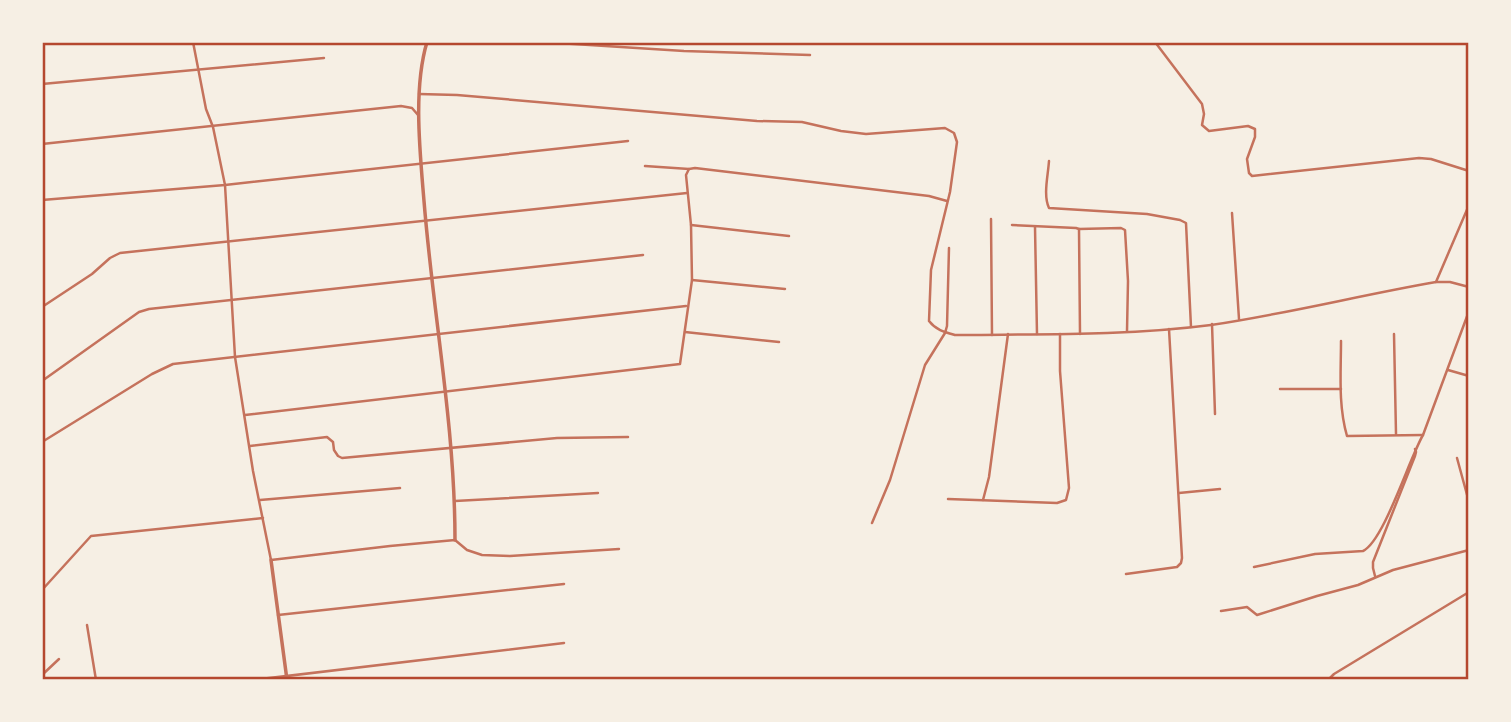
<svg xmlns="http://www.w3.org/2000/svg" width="1511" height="722" viewBox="0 0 1511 722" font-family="'Fira Sans Condensed',sans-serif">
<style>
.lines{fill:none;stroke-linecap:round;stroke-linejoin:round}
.minor{stroke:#c5725c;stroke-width:2.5}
.tertiary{stroke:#c5725c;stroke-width:3.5}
.neatline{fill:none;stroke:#b5482f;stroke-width:2.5}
</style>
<rect width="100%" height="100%" fill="#f6efe4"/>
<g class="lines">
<!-- minor -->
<g class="minor">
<path d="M193,42L206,109L213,127L225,185L235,357L253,471L271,560L390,546L455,540L467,550L482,555L510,556L619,549"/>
<path d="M542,42L684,51L810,55"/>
<path d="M1155,42L1202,104L1204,114L1202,125L1209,131L1248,126L1255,129V137L1247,159L1249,173L1252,176L1419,158L1431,159L1469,171"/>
<path d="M42,84L324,58"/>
<path d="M419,94L457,95L757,121L802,122L841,131L866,134L945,128L954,133L957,142L950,192L931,270L929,321C936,330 944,332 955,335C1040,334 1126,336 1211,325C1286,314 1361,295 1436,282H1450L1469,287"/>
<path d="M42,144L401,106L412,108L418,115"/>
<path d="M1049,161C1048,176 1043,195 1049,208L1147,214L1180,220L1186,223L1191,327"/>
<path d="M645,166L689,169"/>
<path d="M42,200L225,185L628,141"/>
<path d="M1232,213L1239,319"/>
<path d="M991,219L992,335"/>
<path d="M691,225L789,236"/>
<path d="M1012,225L1076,228L1079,229L1080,334"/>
<path d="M1035,227L1037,334"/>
<path d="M1079,229L1121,228L1125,230L1128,281L1127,331"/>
<path d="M692,280L785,289"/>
<path d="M1436,282L1469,205"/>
<path d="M42,307L92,274L110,258L120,253L687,193"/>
<path d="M1212,324L1215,414"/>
<path d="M685,332L779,342"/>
<path d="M1394,334L1396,434"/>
<path d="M1341,341C1341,372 1338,405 1347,436L1423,435"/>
<path d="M1448,370L1469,376"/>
<path d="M42,381L139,312L149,309L643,255"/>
<path d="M1280,389H1341"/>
<path d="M245,415L680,364L692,280L691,225L686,175L689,169L695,168L929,196L947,201"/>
<path d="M42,442L152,374L173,364L686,306"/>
<path d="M250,446L327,437L333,442L334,450L338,456L342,458L557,438L628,437"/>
<path d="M1457,458L1469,502"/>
<path d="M1179,493L1220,489"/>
<path d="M948,499L1057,503L1066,500L1069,488L1060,371V334"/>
<path d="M260,500L400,488"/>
<path d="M983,500L989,477L1008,334"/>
<path d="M455,501L598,493"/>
<path d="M872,523L890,480L925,365L945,333L947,326L949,248"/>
<path d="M1254,567L1315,554L1363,551C1384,541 1409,459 1423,435L1469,311"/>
<path d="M1126,574L1177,567L1181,563L1182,558L1169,329"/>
<path d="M1375,576L1373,568V562L1415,456L1416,452L1415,449"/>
<path d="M42,590L91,536L263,518"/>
<path d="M1221,611L1247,607L1257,615L1317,596L1358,585L1393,570L1469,550"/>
<path d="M278,615L564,584"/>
<path d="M87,625L96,680"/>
<path d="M42,675L59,659"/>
<path d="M253,680L564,643"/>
<path d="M1328,680L1334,674L1469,592"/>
</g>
<!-- tertiary -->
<g class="tertiary">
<path d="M427,42C413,89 420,152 424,201C433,314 455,426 455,540"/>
<path d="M271,560L287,680"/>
</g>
</g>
<!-- border -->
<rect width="1511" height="722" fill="none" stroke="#f6efe4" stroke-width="88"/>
<rect x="44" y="44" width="1423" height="634" class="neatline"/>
</svg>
